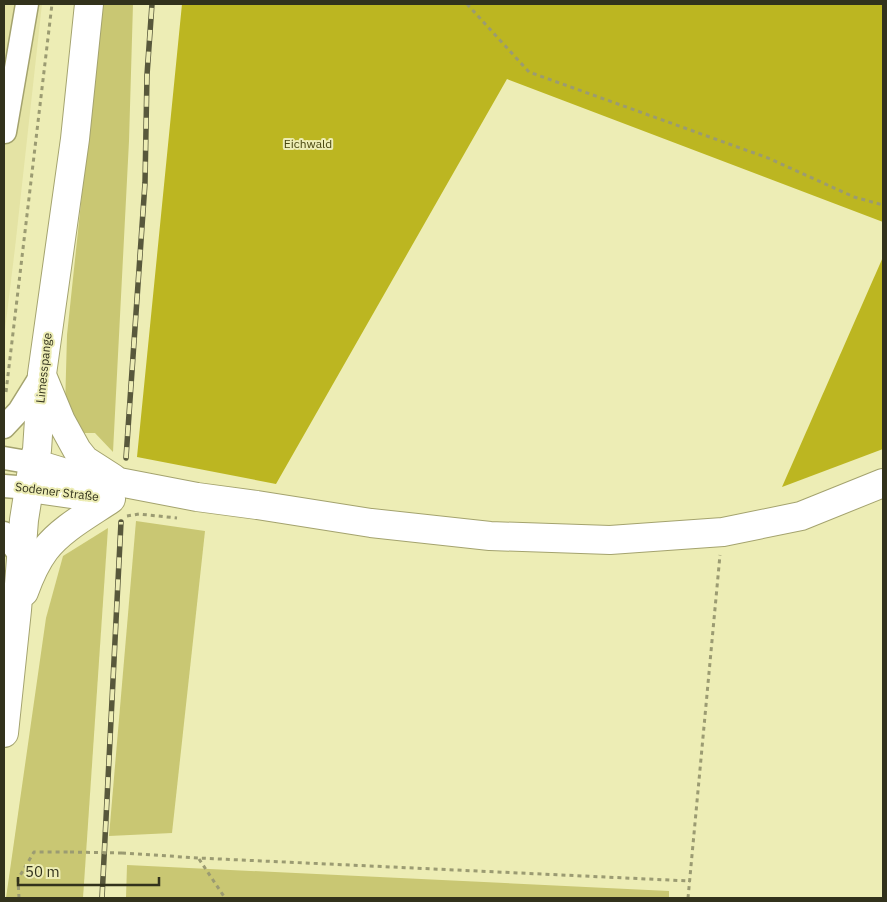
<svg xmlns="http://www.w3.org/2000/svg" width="887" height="902" viewBox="0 0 887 902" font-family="'IBM Plex Sans',sans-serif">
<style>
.built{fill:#e4e3a4}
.green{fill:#c9c773}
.forest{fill:#bcb621}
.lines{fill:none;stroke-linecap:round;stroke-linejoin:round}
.minor-casing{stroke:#a4a36e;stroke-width:25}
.major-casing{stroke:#a4a36e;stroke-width:30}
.path{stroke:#9b9b72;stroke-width:3;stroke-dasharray:4 4;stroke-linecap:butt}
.minor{stroke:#fff;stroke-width:22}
.major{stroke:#fff;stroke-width:28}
.rail-casing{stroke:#58583b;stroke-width:5.5}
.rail{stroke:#ededb5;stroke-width:4;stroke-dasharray:11;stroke-linecap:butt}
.path-bridge{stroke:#9b9b72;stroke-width:3;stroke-dasharray:4 4;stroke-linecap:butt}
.labels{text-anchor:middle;stroke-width:4;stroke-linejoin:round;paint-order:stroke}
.park-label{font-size:12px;fill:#48460e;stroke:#ededb5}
.street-label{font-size:12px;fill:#32321c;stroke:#ededb5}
</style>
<rect width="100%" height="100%" fill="#ededb5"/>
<!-- built -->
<path class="built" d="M4,4H42L15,248L4,338Z"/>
<!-- green -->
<g class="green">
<path d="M102,4H133L129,141L113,452L95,433H79L65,408L67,335Z"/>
<path d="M136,521L205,531L172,833L109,836Z"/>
<path d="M108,528L83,898H6L46,618L63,556Z"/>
<path d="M127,865L669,891V898H126Z"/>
</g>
<!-- forest -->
<g class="forest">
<path d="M182,4H883V222L507,79L276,484L137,457Z"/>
<path d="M883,257V449L782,487Z"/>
</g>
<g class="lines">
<defs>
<g id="minor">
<path d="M5,132L27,4"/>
<path d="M4,427L19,411L42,374"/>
<path d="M4,458L33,463"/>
<path d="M4,486L29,488"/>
<path d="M4,533L21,557"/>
</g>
<g id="major">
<path d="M44,380L61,421L77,450L85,460L113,478"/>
<path d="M33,463L69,474L119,482L197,497L257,505L371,523L490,536L610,540L723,532L801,516L883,483"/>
<path d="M29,488L100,498"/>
<path d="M24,592C29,578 36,562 45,550C61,529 89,514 111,499"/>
<path d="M4,733L17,610L24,520L33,463L37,450L42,374L75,139L89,4"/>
</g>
</defs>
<!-- minor casing -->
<use href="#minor" class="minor-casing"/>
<!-- major casing -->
<use href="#major" class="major-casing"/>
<!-- path -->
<g class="path">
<path d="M467,4L529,72L768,158L854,197L883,205"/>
<path d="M6,392L52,4"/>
<path d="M127,516L139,514L177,518"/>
<path d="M122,853L199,858L690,881"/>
<path d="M199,859L225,898"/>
<path d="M19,898L18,879L34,852H70"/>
<path d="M688,898L720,555"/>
</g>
<!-- minor -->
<use href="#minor" class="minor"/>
<!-- major -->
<use href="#major" class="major"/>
<defs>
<g id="rail">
<path d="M126,458L145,183L147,75L152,4"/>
<path d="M102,898L121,522"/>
</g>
</defs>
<!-- rail casing -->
<use href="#rail" class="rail-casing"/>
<!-- rail -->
<use href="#rail" class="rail"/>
<!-- path-bridge -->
<path class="path-bridge" d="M70,852L122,853"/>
</g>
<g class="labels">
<!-- park labels -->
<g class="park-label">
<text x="308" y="148">Eichwald</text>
</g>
<!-- street labels -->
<g class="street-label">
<text transform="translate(44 368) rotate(-84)" y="4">Limesspange</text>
<text transform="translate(57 492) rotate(7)" y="4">Sodener Straße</text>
</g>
</g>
<!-- border -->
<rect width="887" height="902" fill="none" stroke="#32321c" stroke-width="10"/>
<!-- scale -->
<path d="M18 877v8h141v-8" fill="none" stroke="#32321c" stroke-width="2.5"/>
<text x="25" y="877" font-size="15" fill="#32321c" stroke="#ededb5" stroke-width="4" paint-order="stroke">50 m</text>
</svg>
